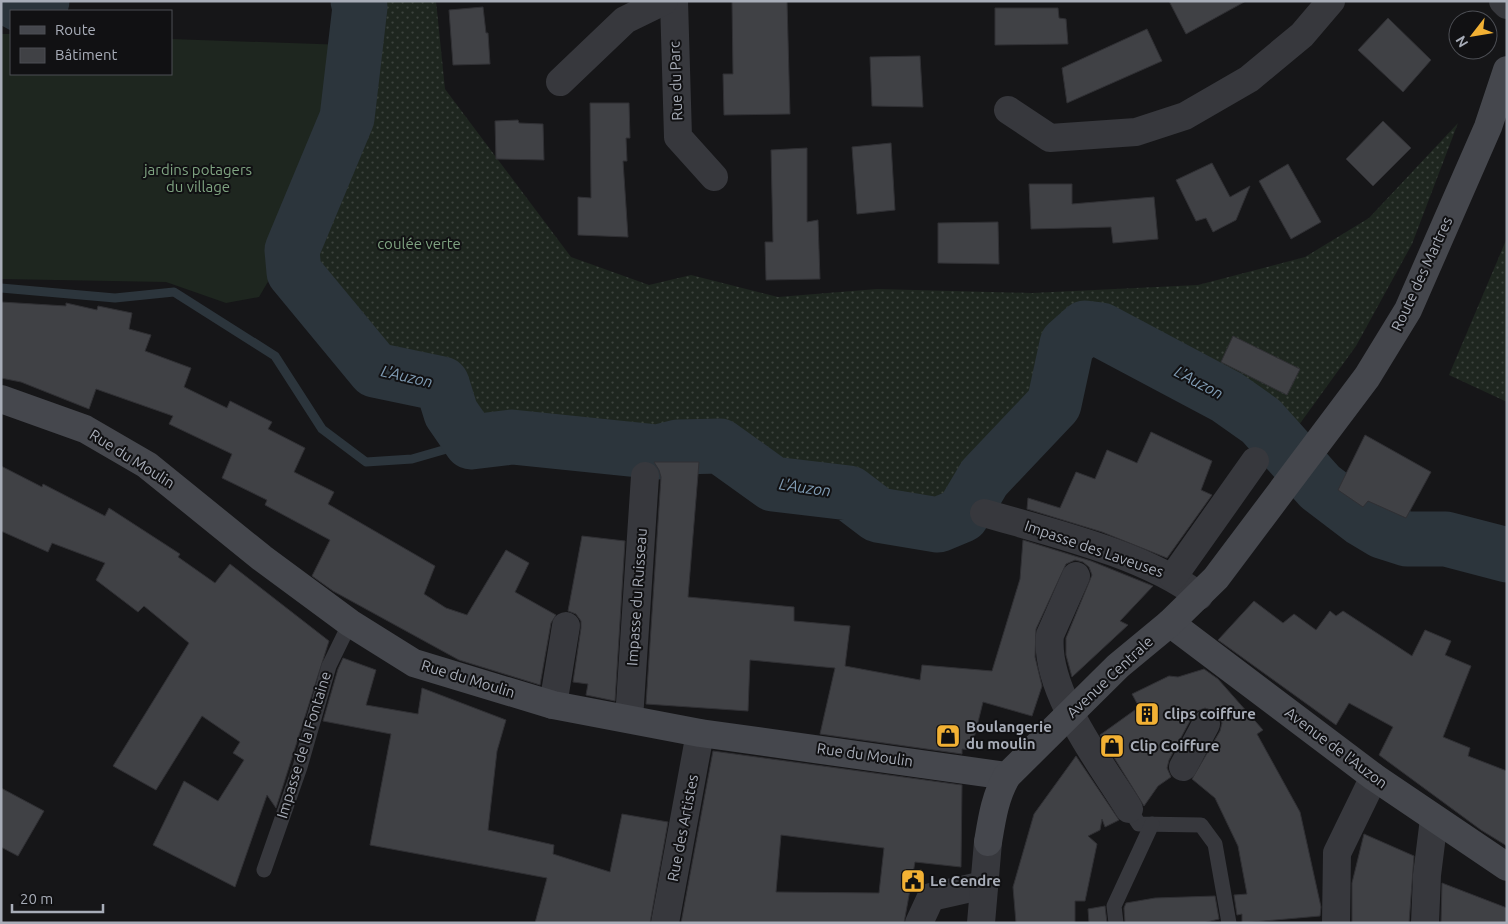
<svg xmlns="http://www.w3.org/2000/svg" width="1508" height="924" viewBox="0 0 1508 924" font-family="Ubuntu,sans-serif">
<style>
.grass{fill:url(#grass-dots)}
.garden{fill:#1e261f}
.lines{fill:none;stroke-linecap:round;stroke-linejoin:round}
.stream{stroke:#2c353c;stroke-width:9}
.river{stroke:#2c353c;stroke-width:55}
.building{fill:#404145;stroke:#303034;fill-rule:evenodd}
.lane{stroke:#37383d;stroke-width:15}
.street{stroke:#37383d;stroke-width:28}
.secondary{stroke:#45474d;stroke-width:28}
.labels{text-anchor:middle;stroke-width:4;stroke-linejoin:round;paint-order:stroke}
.street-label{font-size:15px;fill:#a8adb8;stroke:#111113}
.park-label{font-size:15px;fill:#7fa381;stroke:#111113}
.poi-label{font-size:15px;font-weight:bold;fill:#a8adb8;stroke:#111113;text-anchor:start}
.water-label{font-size:16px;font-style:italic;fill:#7f9bb3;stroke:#111113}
</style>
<defs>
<pattern id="grass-dots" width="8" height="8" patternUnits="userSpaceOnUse" patternTransform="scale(1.25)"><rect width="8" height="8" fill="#1e261f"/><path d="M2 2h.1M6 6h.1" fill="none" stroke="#3c433d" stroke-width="1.8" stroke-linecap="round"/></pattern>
</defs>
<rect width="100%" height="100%" fill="#161618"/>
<!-- grass -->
<g class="grass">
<path d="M358,1H436L445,89L571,257L649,285L691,275L778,297L877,289L1032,293L1198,285L1305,257L1369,218L1458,123L1412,244L1356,346L1296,429L1138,336L1085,328L1067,344L1054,404L984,478L962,515L938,525L878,515L849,493L773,484L720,446L678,447L658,452H646L512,437L471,442L451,413L441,384L375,370L294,272L292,250L347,118L360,8Z"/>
<path d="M1507,238V402L1449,375Z"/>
</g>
<!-- garden -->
<path class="garden" d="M1,34H11V74H171V39L347,45L338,123L286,251L259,297L226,303L166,282L1,279Z"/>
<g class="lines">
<!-- stream -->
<path class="stream" d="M1,288L115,298L174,292L275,356L322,429L366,462L412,459L471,442"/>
<!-- river -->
<g class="river">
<path d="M14,1L27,8L42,1"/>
<path d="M358,1L360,7L347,118L292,250L294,272L375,370L442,384L451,413L471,442L512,437L658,452L678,447L720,446L773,484L849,493L878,515L938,525L962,515L984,478L1054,404L1067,344L1085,328L1101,330L1227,397L1261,421L1320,487L1362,519L1382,531L1407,539H1446L1507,555"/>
</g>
</g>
<!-- building -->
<g class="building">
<path d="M732,1H787L790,114L724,115L723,74H733Z"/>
<path d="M1169,1H1246L1186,34Z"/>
<path d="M483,7L486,33H488L490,64L453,65L449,10Z"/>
<path d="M995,8H1058L1059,18L1066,19L1068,44L995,45Z"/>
<path d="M1388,18L1431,60L1403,92L1358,50Z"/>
<path d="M1147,29L1162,61L1067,103L1062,68Z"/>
<path d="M920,56L923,107L872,106L870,57Z"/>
<path d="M590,103H629L630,138H626L627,161H623L628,237L578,235V197L591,198Z"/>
<path d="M518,120L519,123L543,124L544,160L496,159L495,121Z"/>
<path d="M1383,121L1411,148L1373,186L1346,159Z"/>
<path d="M891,143L895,210L857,214L852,147Z"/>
<path d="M807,148V222L818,220L820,279L766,280L765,242H773L771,150Z"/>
<path d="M1212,163L1230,197L1250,186L1236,220L1213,232L1206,218L1196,221L1176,180Z"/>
<path d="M1288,164L1321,222L1291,239L1259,181Z"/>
<path d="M1029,184H1072V204L1154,197L1158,239L1113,243L1111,227L1031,229Z"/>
<path d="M998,222L999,264L938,263V223Z"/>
<path d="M1,302L66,306V303L97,310L98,306L132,313L129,329L151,335L145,351L191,368L184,387L227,408L230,401L272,422L268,429L305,448L294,472L334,492L328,504L435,566L424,594L446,608L467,615L506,550L529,563L515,592L556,615L551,623L540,685L459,660L333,591L312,576L330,540L265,505L267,500L222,478L232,454L169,424L173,416L96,389L89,409L21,382L1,378Z"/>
<path d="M1233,336L1300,369L1287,395L1221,362Z"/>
<path d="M1151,432L1212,461L1201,490L1212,495L1167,558L1102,532L1027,509L1028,498L1060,508L1076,472L1095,479L1107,450L1137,463Z"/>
<path d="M1365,435L1431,472L1406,518L1368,501L1363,507L1338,490Z"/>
<path d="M654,462H699L688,597L794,607V621L850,626L845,666L920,680L922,665L992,671L1020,579L1023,540L1091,561L1153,586L1120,621L1128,625L1072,677L1066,655V638L1092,575L1089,567L1083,562L1075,560L1066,564L1036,629L1035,657L1042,686L1032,716L983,702L971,750L962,749V754L820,734L835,668L750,660L748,711L646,704L661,477L659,470Z"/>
<path d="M1,466L42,487L43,484L105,516L109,508L180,554L178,557L215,583L230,564L329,641L276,808L267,795L235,887L153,845L184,781L218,801L244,760L233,753L240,742L202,716L156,790L113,766L189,643L144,606L138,612L96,580L105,563L52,543L48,552L1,531Z"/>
<path d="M582,536L625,541L615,701L586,695L588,684L573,682L581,628V621L576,614L568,611Z"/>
<path d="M1254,601L1283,623L1294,614L1316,630L1330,611L1336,616L1343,611L1412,656L1425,630L1451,641L1445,655L1471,666L1443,737L1470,748L1468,756L1507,771V846L1481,830L1379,755L1393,727L1349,703L1336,725L1218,640Z"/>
<path d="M343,658L376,670L366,705L418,714L422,688L506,720L497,751L488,830L554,845L553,854L610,872L622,814L668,822L650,923H535L547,878L370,845L391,734L323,721L338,669Z"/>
<path d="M1204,669L1218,679L1263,730L1257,734L1300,812L1321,907L1320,916L1242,923V914L1237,915L1234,895L1247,894L1238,846L1215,798L1192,779L1220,731L1222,723L1219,716L1214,711L1205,708L1197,711L1192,717L1169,760L1167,768L1171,777L1158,786L1144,806L1100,735L1139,707L1132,694L1169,676L1178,677Z"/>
<path d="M713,751L962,785L961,867L915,862L904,923H681ZM781,835L884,848L879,893L776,892Z"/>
<path d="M1076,756L1119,820L1105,827L1102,819L1100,830L1088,836L1097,844L1085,901H1075V923H1016L1013,887L1034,814Z"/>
<path d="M1,788L44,811L18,856L1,847Z"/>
<path d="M1364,834L1414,856L1409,923H1352V883Z"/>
<path d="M1442,883L1507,908V923H1441Z"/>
<path d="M1215,896L1219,919L1203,923H1125L1124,908L1126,903L1155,898Z"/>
<path d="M1105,906L1107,923H1089L1088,909Z"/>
</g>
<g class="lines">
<!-- lane -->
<g class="lane">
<path d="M1129,809L1139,824L1201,825L1215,844L1229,923"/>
<path d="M264,870L300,767L329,666L350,623"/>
<path d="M1116,923L1114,906L1152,824"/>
</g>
<!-- street -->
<g class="street">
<path d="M674,1L678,137L714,177"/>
<path d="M1503,1L1507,5"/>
<path d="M560,82L625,20L664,1"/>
<path d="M1008,110L1050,138L1136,132L1185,116L1249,79L1302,35L1331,1"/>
<path d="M984,513C1049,532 1147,555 1199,596"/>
<path d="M1076,576L1050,635C1044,691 1101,763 1129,809"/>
<path d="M1173,577L1255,461"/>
<path d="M553,705L566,626"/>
<path d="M629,719L645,476"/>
<path d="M1183,767L1206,724"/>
<path d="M665,923L700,733"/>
<path d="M919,923L931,897L984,885"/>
<path d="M981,923L988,842"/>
<path d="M1336,923L1337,853L1374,777"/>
<path d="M1425,923L1427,875L1434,819"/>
</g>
<!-- secondary -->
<g class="secondary">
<path d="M1,399L85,429L147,465L262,558L350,623L414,663L553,705L700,733L1007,776"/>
<path d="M1170,623L1374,777L1507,867"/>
<path d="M988,842C992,818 995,797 1007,776L1118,666L1170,623L1216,578L1367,377L1408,310L1488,127L1507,70"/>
</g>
</g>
<!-- icons -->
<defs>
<symbol id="building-square" viewBox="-11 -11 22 22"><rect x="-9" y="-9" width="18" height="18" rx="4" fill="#f2b134" stroke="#111113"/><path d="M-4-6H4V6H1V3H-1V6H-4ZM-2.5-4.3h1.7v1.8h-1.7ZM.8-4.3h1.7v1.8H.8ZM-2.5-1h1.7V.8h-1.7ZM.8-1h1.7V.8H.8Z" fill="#111"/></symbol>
<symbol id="shop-square" viewBox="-11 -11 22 22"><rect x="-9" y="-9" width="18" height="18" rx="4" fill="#f2b134" stroke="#111113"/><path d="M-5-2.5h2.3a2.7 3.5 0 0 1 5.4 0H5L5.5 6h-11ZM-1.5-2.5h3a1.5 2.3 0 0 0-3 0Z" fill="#111"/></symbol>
<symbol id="civic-square" viewBox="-11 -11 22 22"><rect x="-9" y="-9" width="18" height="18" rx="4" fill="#f2b134" stroke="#111113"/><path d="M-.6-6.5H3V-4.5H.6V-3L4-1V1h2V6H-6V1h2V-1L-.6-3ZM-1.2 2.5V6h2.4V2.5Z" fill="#111"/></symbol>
</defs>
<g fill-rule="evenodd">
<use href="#building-square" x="1133" y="700" width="28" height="28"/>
<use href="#shop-square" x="934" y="722" width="28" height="28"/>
<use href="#shop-square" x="1098" y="732" width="28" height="28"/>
<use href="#civic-square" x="899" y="867" width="28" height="28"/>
</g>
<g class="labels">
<!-- street labels -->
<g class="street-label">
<text transform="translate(676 81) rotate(-92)" y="5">Rue du Parc</text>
<text transform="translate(1422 274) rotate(-65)" y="5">Route des Martres</text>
<text transform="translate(132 459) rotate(32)" y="5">Rue du Moulin</text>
<text transform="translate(1094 549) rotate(19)" y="5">Impasse des Laveuses</text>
<text transform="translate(637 597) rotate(-86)" y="5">Impasse du Ruisseau</text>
<text transform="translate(1110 677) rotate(-43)" y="5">Avenue Centrale</text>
<text transform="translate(468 679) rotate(17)" y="5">Rue du Moulin</text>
<text transform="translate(304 745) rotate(-73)" y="5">Impasse de la Fontaine</text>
<text transform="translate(1336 748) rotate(37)" y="5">Avenue de l'Auzon</text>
<text transform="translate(865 755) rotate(8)" y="5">Rue du Moulin</text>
<text transform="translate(683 828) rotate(-79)" y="5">Rue des Artistes</text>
</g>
<!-- park labels -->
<g class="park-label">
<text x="198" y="175">jardins potagers<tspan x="198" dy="17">du village</tspan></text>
<text x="419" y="249">coulée verte</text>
</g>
<!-- poi labels -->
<g class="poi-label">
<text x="1164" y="719">clips coiffure</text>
<text x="966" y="732">Boulangerie<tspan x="966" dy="17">du moulin</tspan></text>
<text x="1130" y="751">Clip Coiffure</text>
<text x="930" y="886">Le Cendre</text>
</g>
<!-- water labels -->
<g class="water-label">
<text transform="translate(407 376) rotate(13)" y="6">L'Auzon</text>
<text transform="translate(1199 382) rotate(28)" y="6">L'Auzon</text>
<text transform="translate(805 487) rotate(8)" y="6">L'Auzon</text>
</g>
</g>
<!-- border -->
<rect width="1508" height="924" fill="none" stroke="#a8adb8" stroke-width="5"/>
<!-- legend -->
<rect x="10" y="10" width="162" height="65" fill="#111113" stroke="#4d4f55"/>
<rect x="20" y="26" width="25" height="8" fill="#45474d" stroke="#4d4f55"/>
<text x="55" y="35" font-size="15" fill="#a8adb8">Route</text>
<rect x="20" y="48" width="25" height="15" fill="#404145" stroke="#4d4f55"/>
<text x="55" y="60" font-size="15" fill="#a8adb8">Bâtiment</text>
<!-- north arrow -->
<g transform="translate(1473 35) rotate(239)"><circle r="24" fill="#111113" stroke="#4d4f55"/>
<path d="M0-4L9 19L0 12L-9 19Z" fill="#f2b134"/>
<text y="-8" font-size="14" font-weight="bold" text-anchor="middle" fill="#a8adb8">N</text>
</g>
<!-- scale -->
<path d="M12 904v8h91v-8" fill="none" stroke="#a8adb8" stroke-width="2.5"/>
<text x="20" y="904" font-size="15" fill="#a8adb8" stroke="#111113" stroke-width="4" paint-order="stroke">20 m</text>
</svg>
